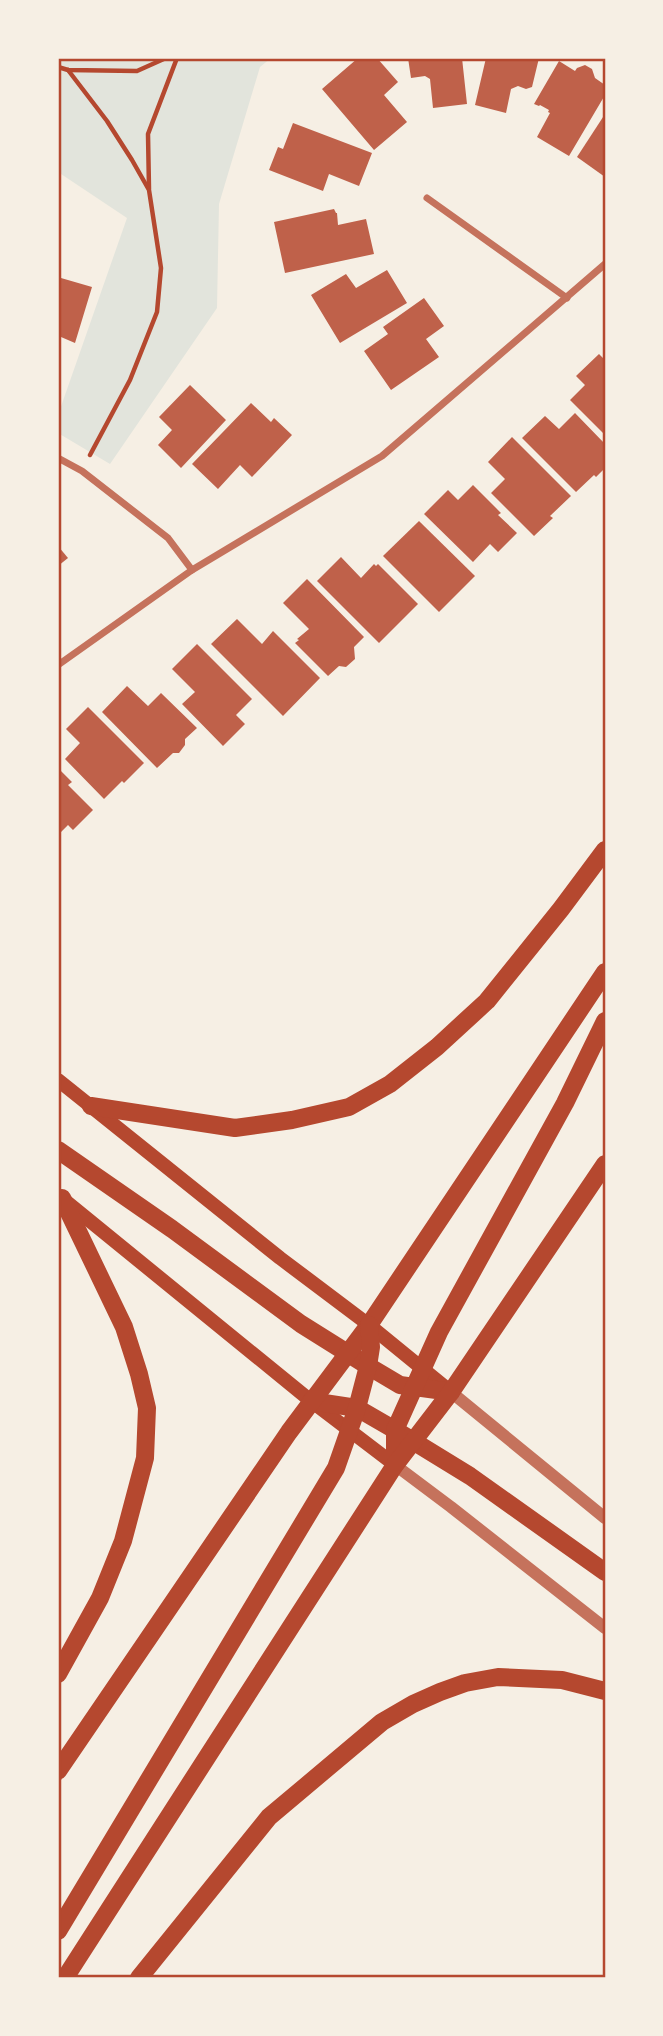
<svg xmlns="http://www.w3.org/2000/svg" width="663" height="2036" viewBox="0 0 663 2036" font-family="Ubuntu,sans-serif">
<style>
.green{fill:#e2e4dc}
.building{fill:#bf614a}
.lines{fill:none;stroke-linecap:round;stroke-linejoin:round}
.path{stroke:#b5482f;stroke-width:4.5}
.minor{stroke:#c5725c;stroke-width:7}
.tertiary{stroke:#c5725c;stroke-width:12}
.secondary{stroke:#b5482f;stroke-width:14}
.primary{stroke:#b5482f;stroke-width:18}
.neatline{fill:none;stroke:#b5482f;stroke-width:2.5}
</style>
<rect width="100%" height="100%" fill="#f6efe4"/>
<!-- green -->
<path class="green" d="M58,58H271L260,67L219,204L217,308L110,464L58,433V415L127,218L58,172Z"/>
<!-- building -->
<g class="building">
<path d="M358,58H377L398,82L384,95L407,122L374,150L322,89Z"/>
<path d="M408,58H462L467,104L433,108L430,79L425,76L411,78Z"/>
<path d="M486,58H539L532,87L526,89L518,86L511,89L506,113L475,105Z"/>
<path d="M559,61L575,71L577,68L585,65L592,69L595,78L605,85V95L569,156L537,137L550,113L548,112L549,110L540,105L539,106L534,104Z"/>
<path d="M605,114V177L577,157Z"/>
<path d="M293,123L372,153L359,186L329,174L323,191L269,170L278,147L283,149Z"/>
<path d="M334,209L336,213H337L338,225L366,219L374,254L285,273L274,222Z"/>
<path d="M387,270L407,303L340,343L311,295L346,274L356,288Z"/>
<path d="M61,278L92,287L75,343L61,337L60,339L58,338V280L60,281Z"/>
<path d="M424,298L444,326L426,339L439,357L391,390L364,351L388,334L383,327Z"/>
<path d="M599,354L605,360V435L570,400L585,385L576,376Z"/>
<path d="M190,385L226,420L181,468L158,445L172,430L159,417Z"/>
<path d="M251,403L271,422L274,418L292,435L252,477L240,465L218,489L192,464Z"/>
<path d="M575,413L605,444V468L596,477L594,475L576,492L522,438L545,416L559,429Z"/>
<path d="M512,437L571,496L550,516L553,518L534,536L491,493L505,479L488,462Z"/>
<path d="M473,485L501,513L498,515L517,533L498,552L490,544L473,562L424,514L448,490L458,500Z"/>
<path d="M419,521L475,576L439,612L383,556Z"/>
<path d="M58,546L68,558L58,566Z"/>
<path d="M341,557L361,578L374,564L376,566L378,564L418,604L379,643L317,581Z"/>
<path d="M307,579L364,637L354,647L355,659L346,667L339,666L328,676L295,643L299,640L297,639L309,629L283,603Z"/>
<path d="M237,619L262,644L273,631L320,678L283,716L211,644Z"/>
<path d="M197,644L252,699L236,715L245,724L223,746L182,704L195,692L172,669Z"/>
<path d="M127,686L148,706L161,693L197,728L185,739V745L179,753H173L157,768L102,712Z"/>
<path d="M88,707L144,763L124,783L122,781L104,799L65,759L80,743L66,729Z"/>
<path d="M58,768L72,782L68,785L93,810L73,830L68,825L58,835Z"/>
</g>
<g class="lines">
<!-- path -->
<g class="path">
<path d="M58,67L68,70L137,71L166,58"/>
<path d="M68,70L107,121L132,160L149,190L161,268L157,312L130,380L90,455"/>
<path d="M149,189L148,134L177,58"/>
</g>
<!-- minor -->
<g class="minor">
<path d="M427,198L567,298"/>
<path d="M58,458L82,471L168,538L192,570"/>
<path d="M58,665L192,570L382,456L605,264"/>
</g>
<!-- tertiary -->
<g class="tertiary">
<path d="M451,1392L605,1518"/>
<path d="M395,1465L451,1507L605,1628"/>
</g>
<!-- secondary -->
<g class="secondary">
<path d="M58,1080L280,1258L369,1325L451,1392"/>
<path d="M63,1199L311,1401L395,1465"/>
</g>
<!-- primary -->
<g class="primary">
<path d="M91,1106L235,1128L292,1120L349,1107L390,1084L437,1047L487,1001L561,909L605,850"/>
<path d="M58,1150L172,1229L301,1324L368,1366L400,1385L451,1392"/>
<path d="M311,1401L357,1408L395,1430L470,1476L605,1572"/>
<path d="M395,1465V1430L439,1332L565,1103L605,1021"/>
<path d="M58,1674L100,1598L123,1541L145,1458L147,1408L139,1374L124,1327L62,1198"/>
<path d="M58,1771L289,1432L369,1325L605,972"/>
<path d="M58,1931L336,1468L357,1408L368,1366L371,1347L369,1325"/>
<path d="M65,1978L395,1465L451,1392L605,1164"/>
<path d="M139,1978L269,1817L382,1722L413,1704L440,1692L465,1683L498,1677L562,1680L605,1691"/>
</g>
</g>
<!-- border -->
<rect width="663" height="2036" fill="none" stroke="#f6efe4" stroke-width="119"/>
<rect x="60" y="60" width="544" height="1916" class="neatline"/>
</svg>
